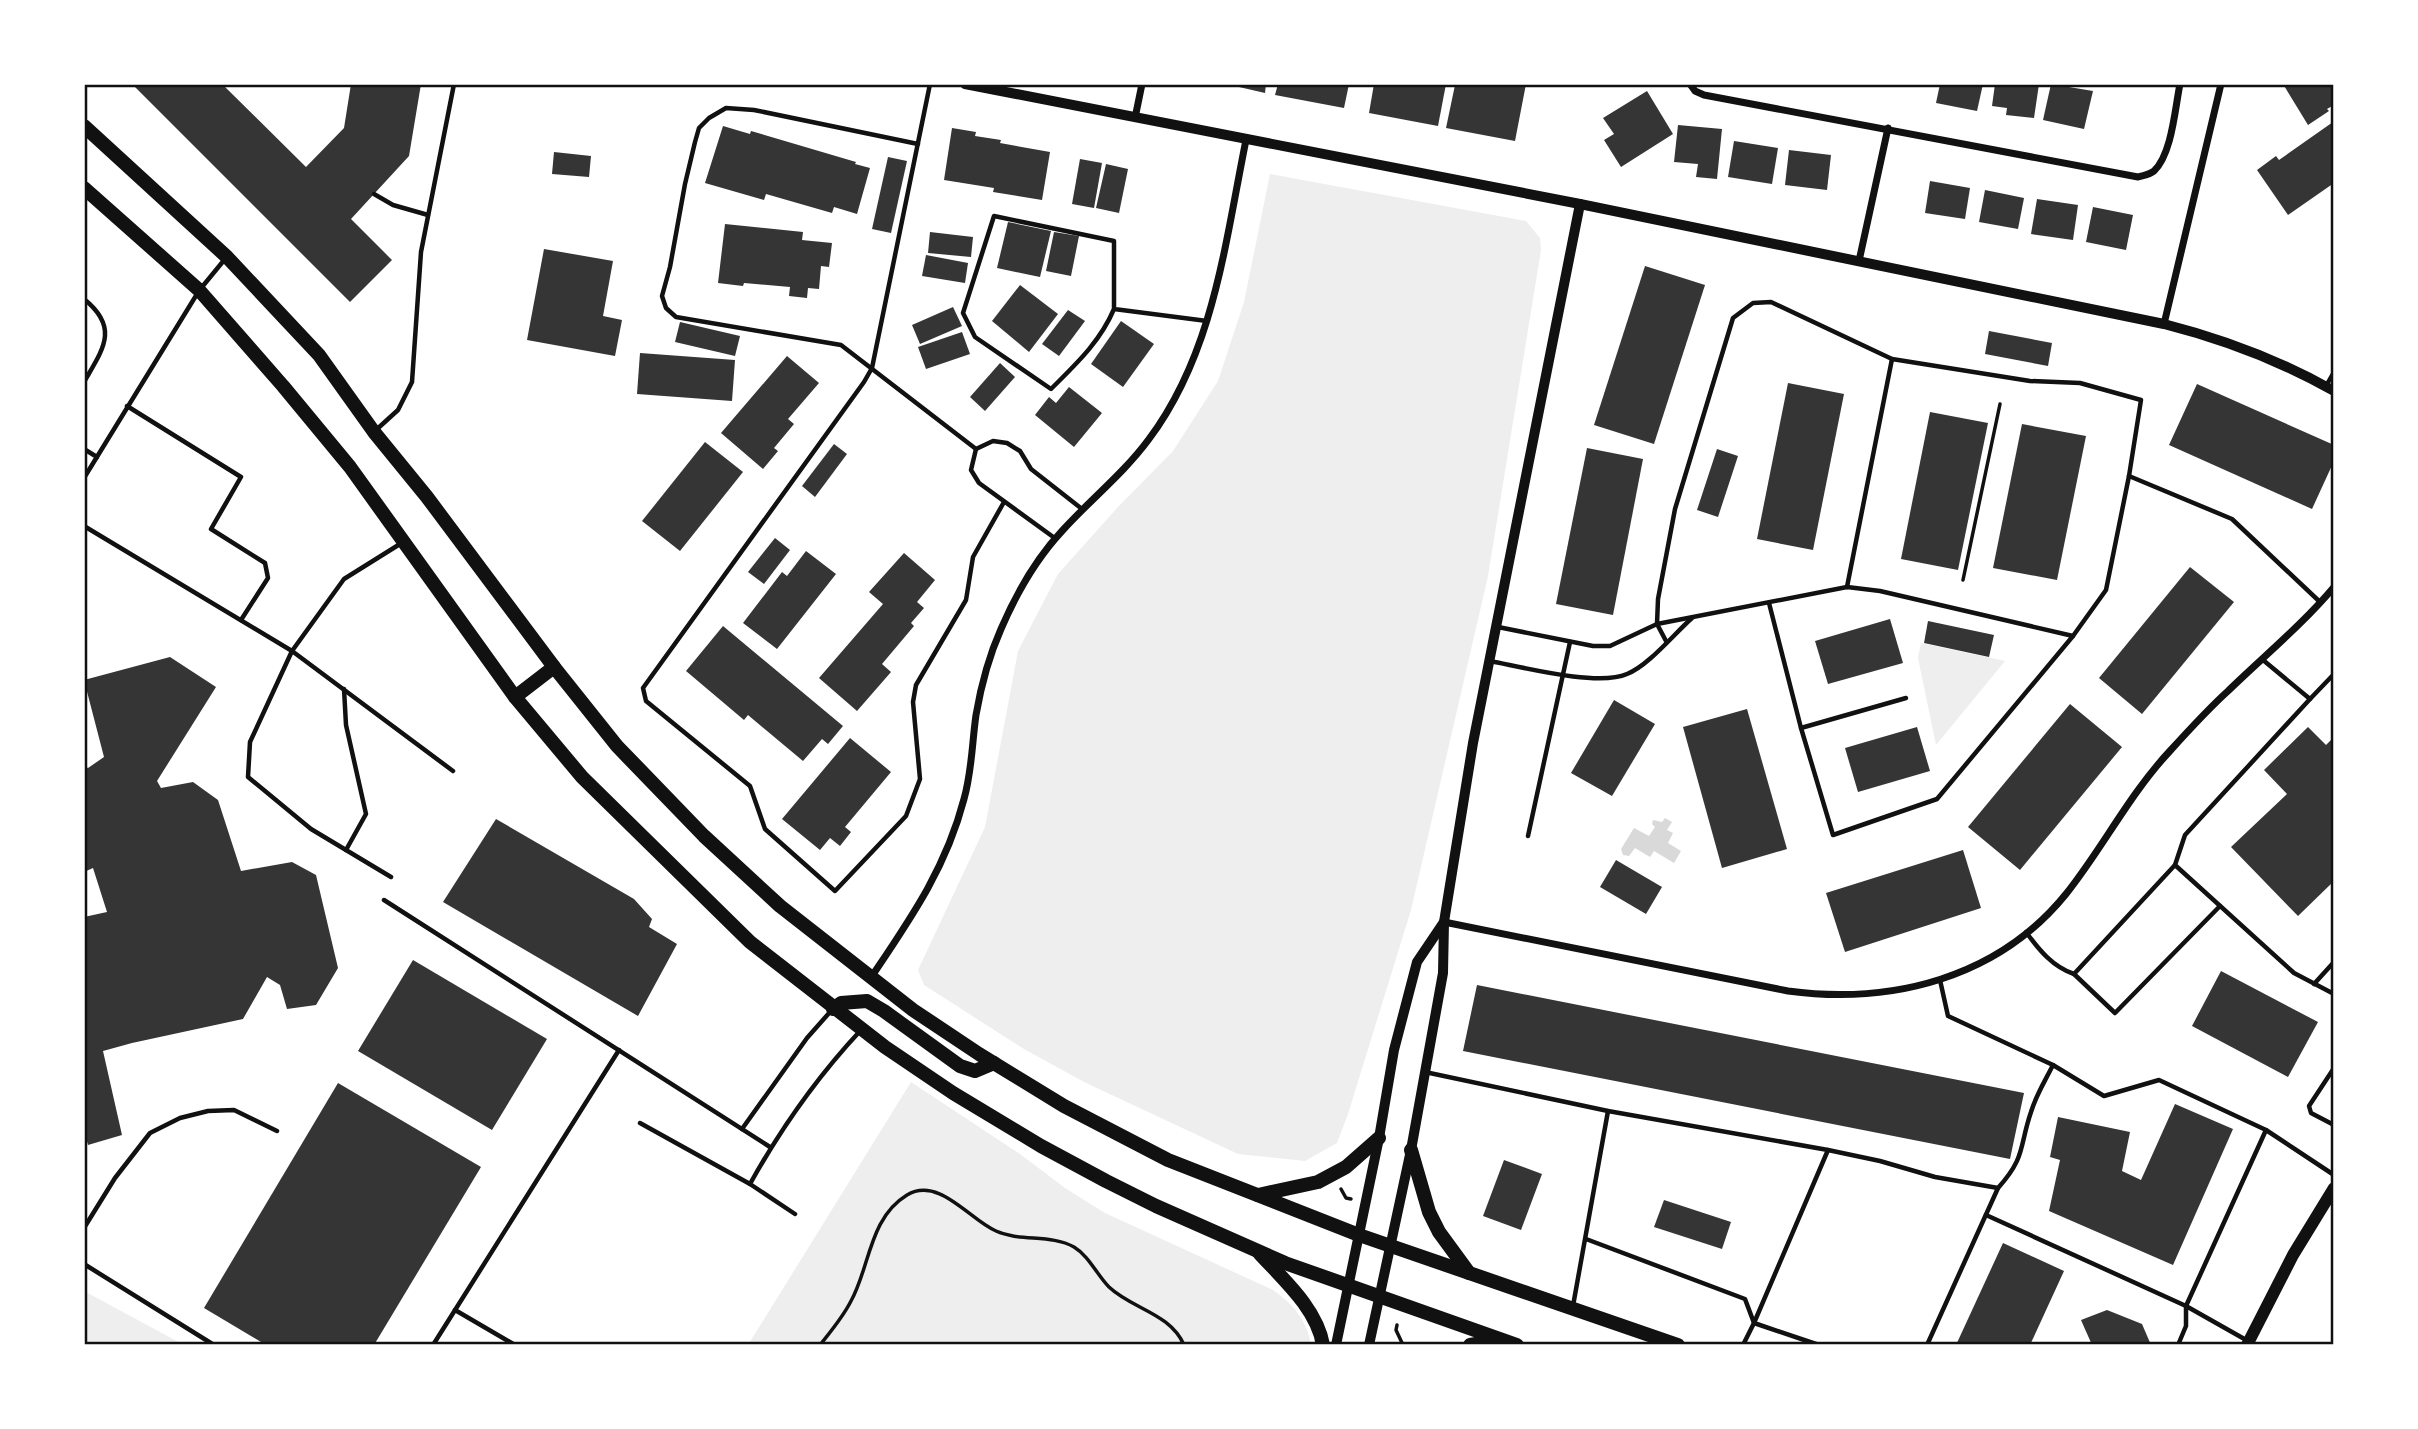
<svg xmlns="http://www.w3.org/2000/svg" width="2418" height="1429" viewBox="0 0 2418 1429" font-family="'Fira Sans Condensed',sans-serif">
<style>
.green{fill:#eee}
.water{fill:#d9d9d9}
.building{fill:#353535}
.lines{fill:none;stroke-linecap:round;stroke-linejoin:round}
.path{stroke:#111;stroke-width:3.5}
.service{stroke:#111;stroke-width:4.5}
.minor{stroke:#111;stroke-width:7}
.tertiary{stroke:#111;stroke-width:10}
.secondary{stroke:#111;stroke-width:12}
.primary{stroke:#111;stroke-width:14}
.neatline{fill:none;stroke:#111;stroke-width:2.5}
</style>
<rect width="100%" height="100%" fill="#fff"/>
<!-- green -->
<g class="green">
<path d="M1270,174L1526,221L1540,238L1541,250L1488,576L1411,910L1348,1114L1337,1143L1305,1161L1238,1154L1084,1082L1024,1049L924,985L918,970L985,827L1018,651L1058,574L1118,507L1173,451L1218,381L1244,302Z"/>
<path d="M1921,643L2005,661L1936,745L1918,658Z"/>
<path d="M911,1082L1020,1154L1065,1188L1105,1213L1273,1290C1293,1304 1307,1320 1311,1345H748Z"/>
<path d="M84,1291L184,1345H84Z"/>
</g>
<!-- water -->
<path class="water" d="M1665,818L1672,822L1667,830L1673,833L1668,843L1681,851L1674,863L1654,851L1650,857L1635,848L1629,856L1623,855L1621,849L1634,828L1649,836L1655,827L1652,824L1653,820L1662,822Z"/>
<!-- building -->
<g class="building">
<path d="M132,84H222L306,167L344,128L351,84H421L409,156L351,219L392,260L350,302Z"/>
<path d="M1226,84H1266L1265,93Z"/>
<path d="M1278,84H1349L1344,108L1275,95Z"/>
<path d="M1374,84H1446L1438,126L1369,113Z"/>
<path d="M1465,84H1526L1515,141L1446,128L1455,85L1465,86Z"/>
<path d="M1940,84H1983L1977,111L1936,103Z"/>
<path d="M1995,84H2039L2034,118L2006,115L2007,108L1992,106Z"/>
<path d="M2051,84L2093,91L2084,129L2043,120Z"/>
<path d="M2283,84H2334V105L2327,109L2329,111L2308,125Z"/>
<path d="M1647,91L1673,134L1621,167L1604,140L1614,134L1603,118Z"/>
<path d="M2333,122L2334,183L2288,215L2257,170L2276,156L2279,160Z"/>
<path d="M1678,125L1722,129L1717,179L1696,177L1698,164L1674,162Z"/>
<path d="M723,126L750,134L751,131L856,162L855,164L870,168L857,214L834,207L832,213L766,194L764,200L705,183Z"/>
<path d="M952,128L976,132L975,136L1001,140L1000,143L1050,152L1042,200L993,192L994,188L944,180Z"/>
<path d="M1734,141L1778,148L1772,184L1728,177Z"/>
<path d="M1789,150L1831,155L1827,190L1785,185Z"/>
<path d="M554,152L591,156L589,177L552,174Z"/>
<path d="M888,157L907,161L891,233L872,229Z"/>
<path d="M1080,159L1102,163L1094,208L1072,204Z"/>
<path d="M1106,164L1128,169L1119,213L1096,208Z"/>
<path d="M1930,181L1970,188L1965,219L1925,213Z"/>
<path d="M1985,190L2024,198L2018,229L1979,222Z"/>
<path d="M2037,199L2078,205L2073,240L2031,234Z"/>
<path d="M2093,207L2133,215L2126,250L2086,242Z"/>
<path d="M1008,222L1051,231L1040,277L997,268Z"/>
<path d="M725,224L803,232L802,240L832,243L829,267L821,266L819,289L808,288L807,298L789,296L790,287L744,283L743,286L718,283Z"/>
<path d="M930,232L973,237L971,257L928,253Z"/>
<path d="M1054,232L1079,236L1071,276L1046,271Z"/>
<path d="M544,249L613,261L603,316L622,320L615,356L527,340Z"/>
<path d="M926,255L968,263L965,283L922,276Z"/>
<path d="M1645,266L1705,285L1654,444L1594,425Z"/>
<path d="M1020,285L1058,314L1029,352L992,321Z"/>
<path d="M953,307L962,326L920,344L912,325Z"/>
<path d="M1068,310L1085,321L1059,356L1042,344Z"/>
<path d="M1121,321L1154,344L1123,387L1091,364Z"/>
<path d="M680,322L740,336L735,356L675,342Z"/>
<path d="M1989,331L2052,343L2048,366L1985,354Z"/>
<path d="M962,332L970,354L926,369L918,347Z"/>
<path d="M640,353L735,360L732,401L637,394Z"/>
<path d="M787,356L819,383L788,419L794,424L774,448L778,451L763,469L721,433Z"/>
<path d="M1000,363L1015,377L985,411L970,397Z"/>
<path d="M1788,383L1844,394L1813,550L1757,539Z"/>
<path d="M2197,384L2334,445V461L2312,509L2169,445Z"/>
<path d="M1069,387L1102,413L1074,447L1035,415L1049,397L1056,403Z"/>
<path d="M1930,412L1988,423L1958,570L1901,559Z"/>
<path d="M2022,424L2086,436L2057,580L1993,568Z"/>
<path d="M705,442L743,472L680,551L642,521Z"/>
<path d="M834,444L847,454L815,497L802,486Z"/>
<path d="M1587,448L1643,459L1613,615L1556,604Z"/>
<path d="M1717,449L1738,456L1718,517L1697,510Z"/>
<path d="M775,538L790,550L764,584L748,572Z"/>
<path d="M806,551L836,574L777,649L743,623L782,572L787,576Z"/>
<path d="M904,553L935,580L917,602L924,608L911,623L914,626L882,664L891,672L857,711L819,678L883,604L869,592Z"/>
<path d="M2190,567L2234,602L2142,714L2099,678Z"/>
<path d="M1890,619L1903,663L1828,684L1815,641Z"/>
<path d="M1928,621L1994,635L1989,657L1924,643Z"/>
<path d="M723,626L843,726L828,744L822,739L803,761L748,715L744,720L686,671Z"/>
<path d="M170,657L216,687L157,781L161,788L193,782L218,800L241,871L292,862L316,875L338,968L316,1005L287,1009L280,985L267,977L243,1019L132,1043L103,1051L122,1135L88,1145L84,1130V917L107,912L93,868L84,872V766L88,768L104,757L84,680Z"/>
<path d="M1614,700L1655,724L1612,796L1571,773Z"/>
<path d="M2070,704L2122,747L2020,870L1968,827Z"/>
<path d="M1747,709L1787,849L1722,868L1683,727Z"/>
<path d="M1917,727L1930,771L1858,792L1845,748Z"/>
<path d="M2308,727L2326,745L2334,737V881L2298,916L2231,847L2287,794L2264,770Z"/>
<path d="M850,738L891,772L845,827L851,832L840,846L830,838L820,850L782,819Z"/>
<path d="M496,819L634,899L652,919L649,927L677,944L638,1016L443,902Z"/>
<path d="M1963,850L1981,908L1845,952L1826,893Z"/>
<path d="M1616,860L1662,887L1646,914L1600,887Z"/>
<path d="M413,960L547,1039L492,1130L358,1051Z"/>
<path d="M2221,971L2318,1022L2288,1077L2192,1026Z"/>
<path d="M1477,985L2024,1093L2010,1159L1463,1051Z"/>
<path d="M338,1083L481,1167L374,1345H266L204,1308Z"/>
<path d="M2175,1104L2233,1129L2173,1265L2049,1211L2060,1160L2050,1157L2058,1117L2130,1132L2122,1171L2141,1180Z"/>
<path d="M1504,1160L1542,1174L1521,1230L1483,1216Z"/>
<path d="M1664,1200L1731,1222L1722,1249L1654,1227Z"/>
<path d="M2003,1243L2064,1271L2030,1345H1956Z"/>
<path d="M2107,1310L2142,1324L2151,1345H2092L2081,1320Z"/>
</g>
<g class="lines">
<!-- path -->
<g class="path">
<path d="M1963,580L2000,404"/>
<path d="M1341,1189L1346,1198L1351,1199"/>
<path d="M1397,1325L1396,1330L1403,1345"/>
<path d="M820,1345C831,1331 843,1317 851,1301C870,1267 869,1218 907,1195C939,1176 970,1220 996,1231C1020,1242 1051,1234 1074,1247C1089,1256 1097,1275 1109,1287C1132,1309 1170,1313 1184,1345"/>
</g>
<!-- service -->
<g class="service">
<path d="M930,84L872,368L864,382L643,688L646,701L750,786L765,829L835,891L906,816L920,779L913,702L916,685L966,600L973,557L1004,502"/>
<path d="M918,144L754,110L726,108L709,118L699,128L695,142L685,184L670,267L662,296L666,308L676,317L841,345L976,449"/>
<path d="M374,194L393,205L428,215"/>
<path d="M202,287L225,259"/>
<path d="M84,299C120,328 103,349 84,382"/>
<path d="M1114,309C1100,342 1076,364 1051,389L975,337L963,313L994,216L1114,241V309L1207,321"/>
<path d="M2326,386L2334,372"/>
<path d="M127,406L241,477L211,529L265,563L268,578L241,620"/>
<path d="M376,430L398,410L412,382L421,252L454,84"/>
<path d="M84,449L97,457"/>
<path d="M2129,476L2232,519L2320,602"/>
<path d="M84,478L197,294"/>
<path d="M84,526L292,651L453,771"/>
<path d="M1056,539L979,483L971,470L976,449L993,441L1007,443L1020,451L1031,469L1082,509"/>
<path d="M1847,587L1892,359"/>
<path d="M1498,627L1593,646H1610L1657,624L1847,587L1880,591L2073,636"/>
<path d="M1666,641L1657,624L1658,599L1675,509L1733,318L1753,303L1771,302L1892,359L2030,381L2080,383L2141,400L2129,476L2106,590L2073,636L1937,799L1833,835L1801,728L1769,603"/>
<path d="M2263,660L2310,699L2334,674"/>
<path d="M1490,661C1522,667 1598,687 1627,674C1648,666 1674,634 1692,618"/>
<path d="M344,689L346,725L366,814L346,850"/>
<path d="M2310,699L2185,835L2175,865L2294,973L2334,994"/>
<path d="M1801,728L1906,698"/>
<path d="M1528,836L1570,642"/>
<path d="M2175,865L2074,974L2115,1013L2220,906"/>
<path d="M391,877L311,829L248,777L250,742L292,651L344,579L400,544"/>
<path d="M384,900L770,1147"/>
<path d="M2026,932C2039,950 2053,967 2074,974"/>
<path d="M1940,980L1948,1016L2053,1065L2104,1096L2159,1080L2266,1130L2334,1175"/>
<path d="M2314,984L2334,962"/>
<path d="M2334,1068L2309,1106L2311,1113L2334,1125"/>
<path d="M1425,1072L1608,1111L1828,1150L1880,1161L1935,1177L1998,1188L1927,1345"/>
<path d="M640,1123L750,1184C780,1130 818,1076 861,1030"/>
<path d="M742,1129L807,1038L830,1012"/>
<path d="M750,1184L795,1214"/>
<path d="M1998,1188C2026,1157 2019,1147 2031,1112C2036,1095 2045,1081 2053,1065"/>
<path d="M1986,1215L2186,1306L2266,1130"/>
<path d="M84,1228L115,1178L150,1133L180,1118L208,1111L234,1110L277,1131"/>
<path d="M1586,1239L1745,1299L1754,1323L1743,1345"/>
<path d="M84,1264L214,1345"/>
<path d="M1573,1306L1608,1111"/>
<path d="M455,1310L515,1345"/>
<path d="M433,1345L619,1050"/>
<path d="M1819,1345L1754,1323L1828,1150"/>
<path d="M2178,1345L2186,1326V1306L2255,1345"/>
</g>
<!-- minor -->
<g class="minor">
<path d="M1690,84L1695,91L1704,95L2138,177C2144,175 2149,175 2154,171C2172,154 2175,108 2180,84"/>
<path d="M1135,118L1142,84"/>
<path d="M1859,261L1888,128"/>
<path d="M2164,324L2221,84"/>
<path d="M1444,922L1788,991C1892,1005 1998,978 2066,894C2102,849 2129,795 2169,752C2188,731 2207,710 2228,691C2263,657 2302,625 2334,587"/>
<path d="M872,976C911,918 946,868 964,799C972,771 972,743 976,715C981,686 989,656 1001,629C1016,594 1036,559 1062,531C1091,499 1124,473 1149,439C1214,352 1225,243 1246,140"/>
</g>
<!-- tertiary -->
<g class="tertiary">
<path d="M965,84L1580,204L2164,324C2223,339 2281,361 2334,391"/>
<path d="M1336,1345L1379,1138L1394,1050L1417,962L1444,922"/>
<path d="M1369,1345L1411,1150L1443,973L1444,922L1473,743L1580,204"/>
</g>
<!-- secondary -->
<path class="secondary" d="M2247,1345L2293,1255L2334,1188"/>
<!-- primary -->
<g class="primary">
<path d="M84,126L227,257L319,355L374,432L427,497L554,667L617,746L704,836L780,906L913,1010L979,1054L1064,1106L1168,1160L1359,1235L1678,1345"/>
<path d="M84,188L199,290L283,386L350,467L515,697L582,777L750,942L885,1047L953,1093L1041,1146L1106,1181L1156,1206L1285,1263L1517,1345"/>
<path d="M515,697L554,667"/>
<path d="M833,1009L841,1003L867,1001L884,1011L960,1066L975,1071L994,1063"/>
<path d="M1411,1150L1429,1212L1439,1232L1469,1273"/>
<path d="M1258,1195L1318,1182L1346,1167L1379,1138"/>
<path d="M1260,1254C1284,1280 1317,1309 1323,1345"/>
<path d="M1470,1345L1500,1340"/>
</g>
</g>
<!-- border -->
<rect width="2418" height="1429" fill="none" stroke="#ffffff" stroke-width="172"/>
<rect x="86" y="86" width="2246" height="1257" class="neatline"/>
</svg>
